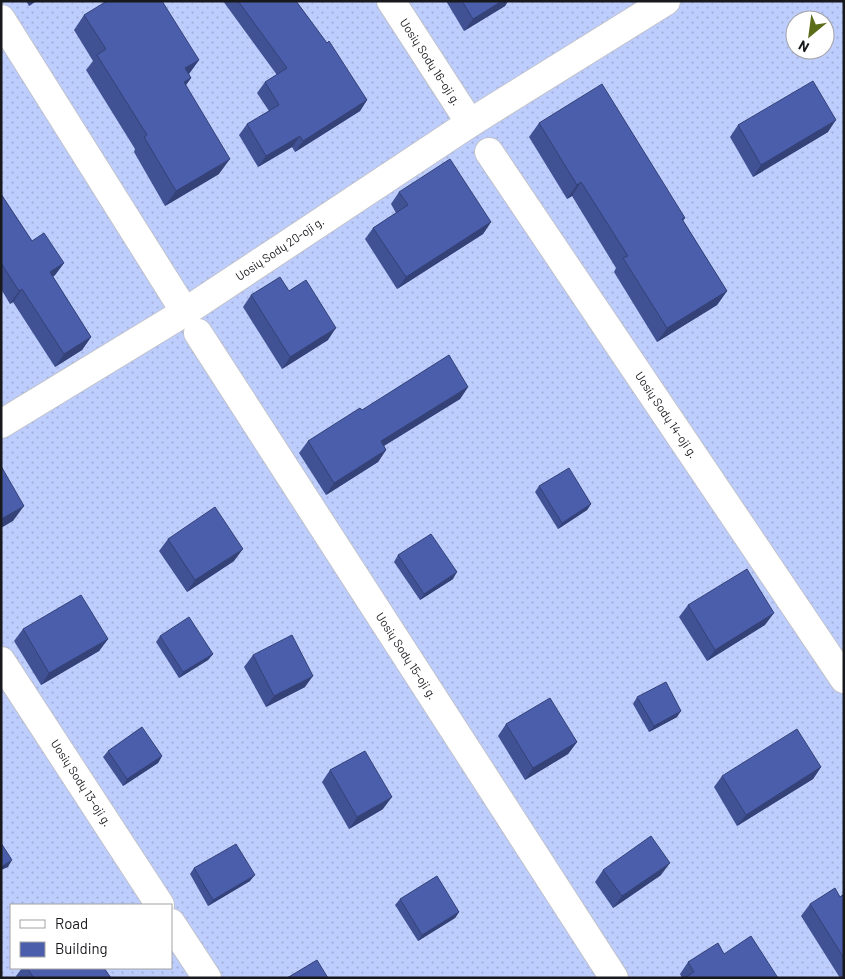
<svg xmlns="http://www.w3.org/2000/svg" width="845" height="979" viewBox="0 0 845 979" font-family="Barlow,sans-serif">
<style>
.grass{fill:url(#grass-dots);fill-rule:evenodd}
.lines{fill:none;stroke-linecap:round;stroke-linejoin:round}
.minor-casing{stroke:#c0c3cc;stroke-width:30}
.minor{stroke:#fff;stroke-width:28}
.wall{fill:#405194}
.shaded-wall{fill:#344278}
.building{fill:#4b5eac;stroke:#344278}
.labels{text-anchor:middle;stroke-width:5;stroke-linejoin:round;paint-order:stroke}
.street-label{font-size:12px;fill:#18191d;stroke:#fff}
</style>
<defs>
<pattern id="grass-dots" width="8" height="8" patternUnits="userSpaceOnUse" patternTransform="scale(1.25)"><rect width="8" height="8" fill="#bdcdfd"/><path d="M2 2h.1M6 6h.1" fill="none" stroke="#a2afd8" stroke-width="1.8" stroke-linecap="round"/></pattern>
</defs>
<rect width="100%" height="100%" fill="#e7eaf4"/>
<!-- grass -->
<path class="grass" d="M1,1H844V978H1ZM795,20H825V50H795ZM11,905H171V968H11Z"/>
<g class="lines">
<defs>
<g id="minor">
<path d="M391,1L470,123"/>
<path d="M1,19L185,312L470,123L666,1"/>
<path d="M489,152L844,679"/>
<path d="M198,333L614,978"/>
<path d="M1,424L185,312"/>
<path d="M1,661L160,905"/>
<path d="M171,923L207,978"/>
</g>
</defs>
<!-- minor casing -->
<use href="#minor" class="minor-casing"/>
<!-- minor -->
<use href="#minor" class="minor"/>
</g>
<!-- wall -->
<g class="wall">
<path d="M26,1H36L29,6Z"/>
<path d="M223,1H296L367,100L360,111L295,152L292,147L258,167L239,135L247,124L269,111L257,93L265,82L277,75Z"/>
<path d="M446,1H508L505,6L464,31Z"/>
<path d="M84,15L199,60L189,74L191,78L186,85L219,174L165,206L134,152L135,149L86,70L93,61L74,30Z"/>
<path d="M539,123L685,218L683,221L727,291L717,305L657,342L614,272L616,268L572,196L567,199L529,137Z"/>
<path d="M738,125L828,132L753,177L730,137Z"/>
<path d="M399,192L491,222L483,234L397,289L365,239L373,228L396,213L391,204Z"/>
<path d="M1,194L32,241L64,263L55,275L53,277L91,337L82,350L55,367L13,302L10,304L1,289Z"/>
<path d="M289,291L328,340L282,369L243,307L251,295Z"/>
<path d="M468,387L460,399L384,446L386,450L378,462L326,495L299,453L308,441L362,410Z"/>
<path d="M539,486L591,504L587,510L558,529L535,492Z"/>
<path d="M168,539L234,561L187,592L159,551Z"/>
<path d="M398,555L453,579L420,600L394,562Z"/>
<path d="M688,605L765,625L707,661L679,617Z"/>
<path d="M23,629L108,639L99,651L41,685L14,641Z"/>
<path d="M160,636L213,654L208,660L179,678L156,642Z"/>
<path d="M253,655L305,687L266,707L244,667Z"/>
<path d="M637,697L677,717L649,732L633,704Z"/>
<path d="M506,724L577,742L568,754L525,780L498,736Z"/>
<path d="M108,751L162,756L158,763L123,786L103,757Z"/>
<path d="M821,767L813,779L737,826L714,787L722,776Z"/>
<path d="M330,770L383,809L349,829L322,782Z"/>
<path d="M194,868L250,881L208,906L190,874Z"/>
<path d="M603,870L661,875L613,908L595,882Z"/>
<path d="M844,894V978H840L801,916L810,904L840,897Z"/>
<path d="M400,899L459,912L455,918L418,941L395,905Z"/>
<path d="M724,954L778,978H682L680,974L688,962Z"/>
<path d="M22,968H104L111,978H17L16,976Z"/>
</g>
<!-- shaded-wall -->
<g class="shaded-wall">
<path d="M32,1H36L29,6Z"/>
<path d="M502,1H508L505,6L464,31L473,19Z"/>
<path d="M199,60L188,75L185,68Z"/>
<path d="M191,78L180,93L184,82Z"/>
<path d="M367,100L360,111L295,152L303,141Z"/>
<path d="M836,120L828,132L753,177L761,165Z"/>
<path d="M300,136L292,147L258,167L266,156Z"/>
<path d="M230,159L219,174L165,206L176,191Z"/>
<path d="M581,182L572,196L567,199L577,185Z"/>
<path d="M491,222L483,234L397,289L406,277Z"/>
<path d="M64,263L55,275L41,284L50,272Z"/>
<path d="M22,289L13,302L10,304L19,291Z"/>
<path d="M727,291L717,305L657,342L667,328Z"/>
<path d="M336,328L328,340L282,369L290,357Z"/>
<path d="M91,337L82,350L55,367L64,354Z"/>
<path d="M468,387L460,399L372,453L381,441Z"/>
<path d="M386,450L378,462L326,495L334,483Z"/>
<path d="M591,504L587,510L558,529L562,523Z"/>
<path d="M24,506L13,521L1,528V519Z"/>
<path d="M243,549L234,561L187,592L195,580Z"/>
<path d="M457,572L453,579L420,600L424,594Z"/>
<path d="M774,613L765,625L707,661L715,650Z"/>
<path d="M108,639L99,651L41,685L49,673Z"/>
<path d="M213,654L208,660L179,678L183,672Z"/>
<path d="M313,676L305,687L266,707L274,696Z"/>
<path d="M681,711L677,717L649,732L654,726Z"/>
<path d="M577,742L568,754L525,780L533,768Z"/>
<path d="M162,756L158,763L123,786L127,779Z"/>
<path d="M821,767L813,779L737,826L746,815Z"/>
<path d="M392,797L383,809L349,829L357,817Z"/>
<path d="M12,860L8,867L1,870V867Z"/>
<path d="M670,863L661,875L613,908L622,896Z"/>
<path d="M255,875L250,881L208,906L213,900Z"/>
<path d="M459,912L455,918L418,941L422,935Z"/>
</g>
<!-- building -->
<g class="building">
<path d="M107,1H162L199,60L185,68L191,78L184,82L230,159L176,191L144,137L147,135L97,55L106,49L84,15Z"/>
<path d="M238,1H296L327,43L329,41L367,100L303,141L300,136L266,156L247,124L279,105L265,82L287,68Z"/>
<path d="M462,1H502L473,19Z"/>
<path d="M813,81L836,120L761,165L738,125Z"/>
<path d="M602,84L685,218L682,219L727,291L667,328L623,258L628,256L581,182L577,185L539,123Z"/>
<path d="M450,159L491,222L406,277L373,228L408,205L399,192Z"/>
<path d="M1,194L32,241L44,233L64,263L50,272L91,337L64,354L22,289L19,291L1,263Z"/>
<path d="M280,277L289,291L306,280L336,328L290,357L251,295Z"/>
<path d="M449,355L468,387L381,441L386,450L334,483L308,441L360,408L362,410Z"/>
<path d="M1,466L24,506L1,519Z"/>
<path d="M569,468L591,504L562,523L539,486Z"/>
<path d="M215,507L243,549L195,580L168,539Z"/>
<path d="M431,534L457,572L424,594L398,555Z"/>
<path d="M747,569L774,613L715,650L688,605Z"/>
<path d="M81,595L108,639L49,673L23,629Z"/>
<path d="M189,617L213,654L183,672L160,636Z"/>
<path d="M292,635L313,676L274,696L253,655Z"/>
<path d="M666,682L681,711L654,726L637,697Z"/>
<path d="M550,698L577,742L533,768L506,724Z"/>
<path d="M142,727L162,756L127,779L108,751Z"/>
<path d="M797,729L821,767L746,815L722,776Z"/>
<path d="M365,751L392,797L357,817L330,770Z"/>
<path d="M651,836L670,863L622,896L603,870Z"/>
<path d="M1,843L12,860L1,867Z"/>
<path d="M236,844L255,875L213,900L194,868Z"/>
<path d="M437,876L459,912L422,935L400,899Z"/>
<path d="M835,888L840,897L844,894V958L810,904Z"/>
<path d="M751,936L778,978H685L694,972L688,962L718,943L724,954Z"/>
<path d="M317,960L328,978H287Z"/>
<path d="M27,968H104L111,978H34Z"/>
</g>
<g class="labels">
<!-- street labels -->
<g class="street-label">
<text transform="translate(430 62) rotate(57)" y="4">Uosių Sodų 16-oji g.</text>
<text transform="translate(280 249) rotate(-34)" y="4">Uosių Sodų 20-oji g.</text>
<text transform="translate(666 415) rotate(56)" y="4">Uosių Sodų 14-oji g.</text>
<text transform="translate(406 656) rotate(57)" y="4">Uosių Sodų 15-oji g.</text>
<text transform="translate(81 783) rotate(57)" y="4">Uosių Sodų 13-oji g.</text>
</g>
</g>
<!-- border -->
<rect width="845" height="979" fill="none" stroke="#18191d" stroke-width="5"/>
<!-- legend -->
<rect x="10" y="904" width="162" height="65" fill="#ffffff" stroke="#a3a3a5"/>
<rect x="20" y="920" width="25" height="8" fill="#ffffff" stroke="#a3a3a5"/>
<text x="55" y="929" font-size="15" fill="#18191d">Road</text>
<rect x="20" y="942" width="25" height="15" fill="#4b5eac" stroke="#a3a3a5"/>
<text x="55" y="954" font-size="15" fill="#18191d">Building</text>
<!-- north arrow -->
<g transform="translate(810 35) rotate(209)"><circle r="24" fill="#ffffff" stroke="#a3a3a5"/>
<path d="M0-4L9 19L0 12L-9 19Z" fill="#5c6d19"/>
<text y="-8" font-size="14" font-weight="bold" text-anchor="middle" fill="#18191d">N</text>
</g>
</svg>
